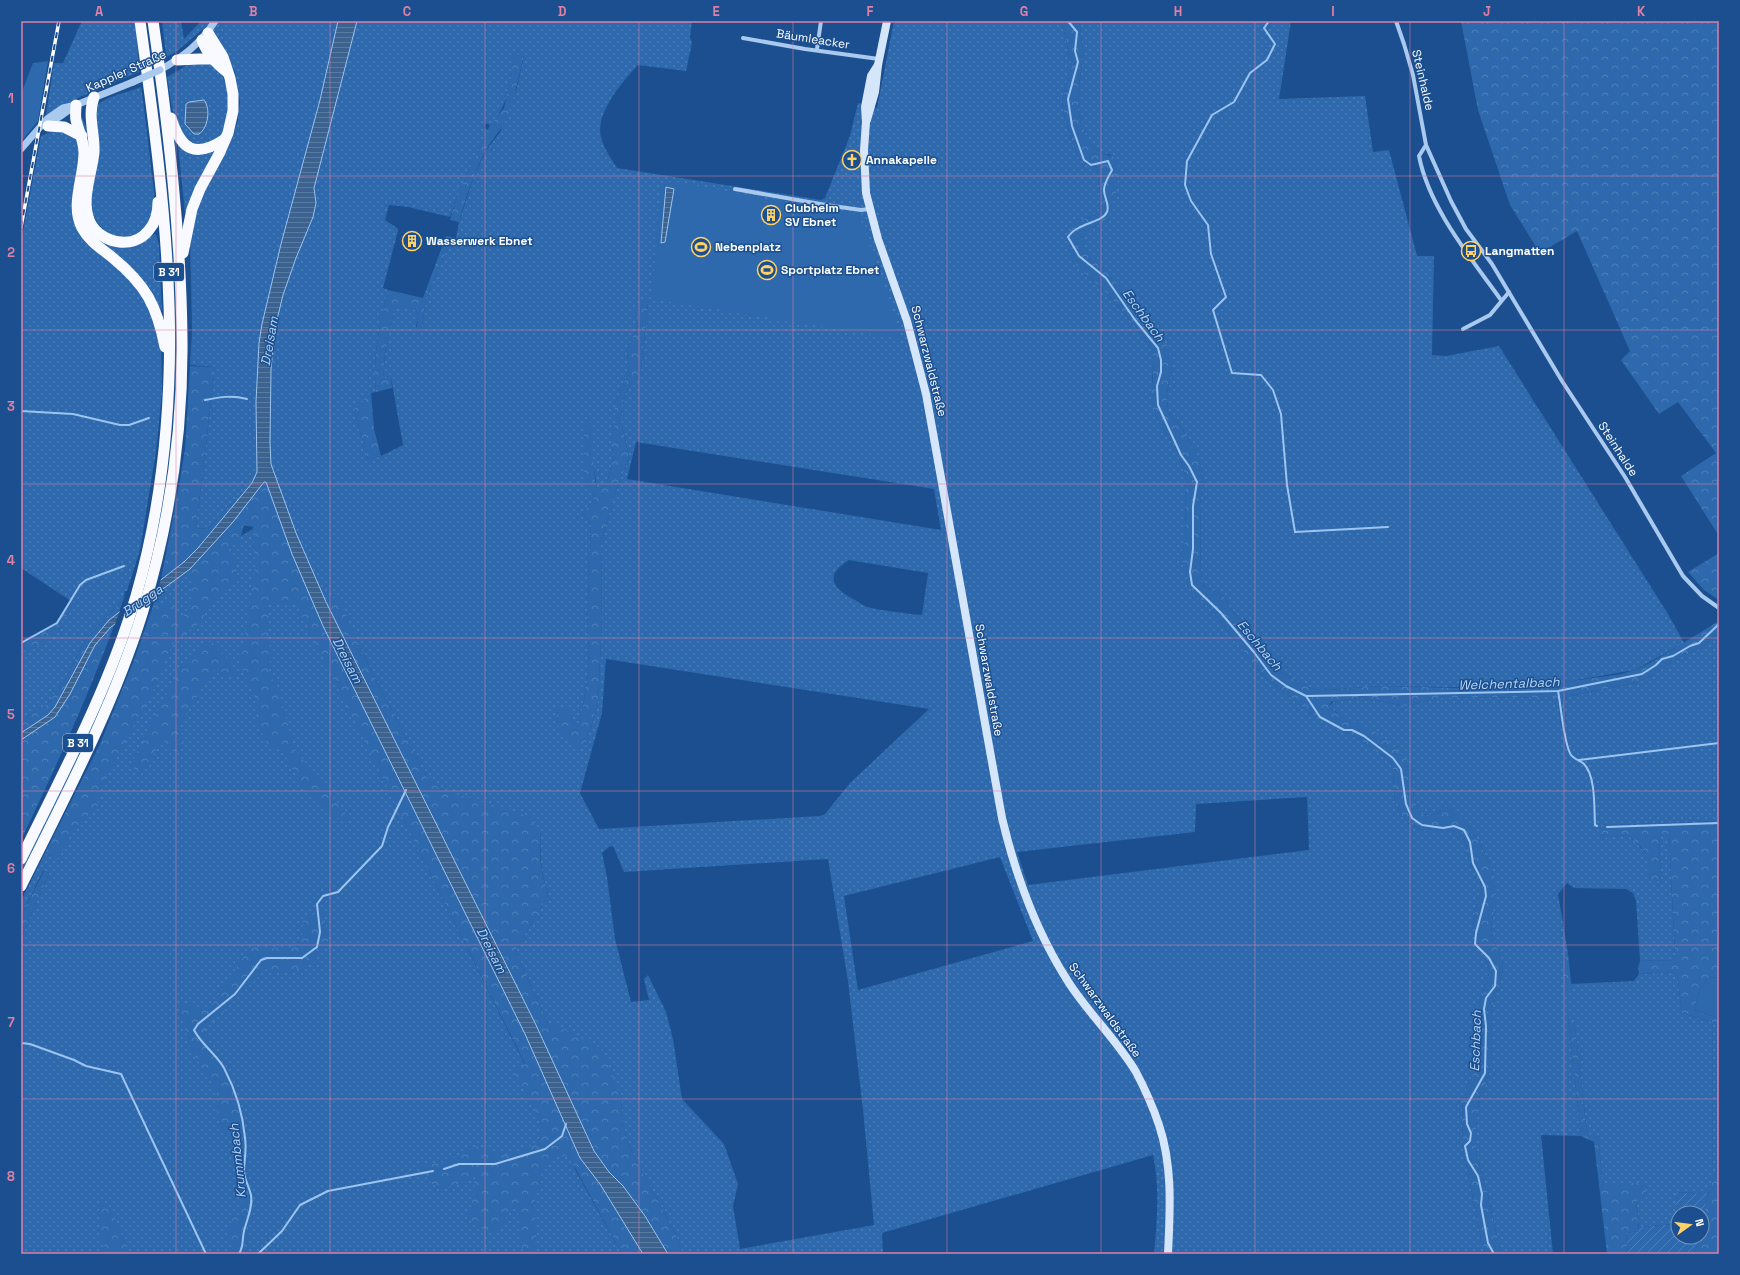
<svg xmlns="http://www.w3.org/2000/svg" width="1740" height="1275" viewBox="0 0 1740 1275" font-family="'Space Grotesk',sans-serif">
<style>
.grass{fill:url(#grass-dots);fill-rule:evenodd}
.forest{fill:url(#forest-crowns)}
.park{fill:#2e69ad}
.garden{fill:url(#garden-furrows)}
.water{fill:url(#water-rules);stroke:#9cc4f0}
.pier{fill:#1b4f8f}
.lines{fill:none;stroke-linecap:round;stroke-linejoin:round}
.stream{stroke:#9cc4f0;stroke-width:2}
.minor{stroke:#a9c9ee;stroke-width:4}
.tertiary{stroke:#a9c9ee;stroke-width:7}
.secondary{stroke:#d6e6fa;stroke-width:8}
.trunk{stroke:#f8faff;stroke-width:11}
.rail-casing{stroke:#fff;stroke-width:3.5}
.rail{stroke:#1b4f8f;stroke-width:2;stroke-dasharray:6;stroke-linecap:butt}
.tertiary-bridge{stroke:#a9c9ee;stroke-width:7}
.grid{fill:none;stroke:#dd80a5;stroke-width:1;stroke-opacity:0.55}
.labels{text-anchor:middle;stroke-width:3;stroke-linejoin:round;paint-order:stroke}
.shield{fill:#1b4f8f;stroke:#bbcadd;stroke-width:1}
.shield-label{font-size:11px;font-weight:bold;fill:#fff}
.street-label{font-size:12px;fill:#fff;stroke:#1b4f8f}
.poi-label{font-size:12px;font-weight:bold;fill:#fff;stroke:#1b4f8f;text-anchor:start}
.water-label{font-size:13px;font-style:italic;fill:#b5d3f5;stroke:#1b4f8f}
.neatline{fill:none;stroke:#dd80a5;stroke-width:1.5}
.grid-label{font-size:13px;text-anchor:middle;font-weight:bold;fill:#dd80a5}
</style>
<defs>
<pattern id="grass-dots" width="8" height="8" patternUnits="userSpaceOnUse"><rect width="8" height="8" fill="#2e69ad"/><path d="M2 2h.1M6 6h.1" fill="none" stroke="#4d80b9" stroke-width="1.8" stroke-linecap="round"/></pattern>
<pattern id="forest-crowns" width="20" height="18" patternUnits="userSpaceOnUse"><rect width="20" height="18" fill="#2e69ad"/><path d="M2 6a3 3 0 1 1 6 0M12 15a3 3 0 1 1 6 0" fill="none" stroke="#4d80b9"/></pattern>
<pattern id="garden-furrows" width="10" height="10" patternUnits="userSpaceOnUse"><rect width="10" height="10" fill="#2e69ad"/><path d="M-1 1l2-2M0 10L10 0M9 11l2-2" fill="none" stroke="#4d80b9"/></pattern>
<pattern id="water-rules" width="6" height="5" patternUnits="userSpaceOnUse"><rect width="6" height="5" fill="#3c6290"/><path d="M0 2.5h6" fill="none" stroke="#597aa1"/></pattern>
</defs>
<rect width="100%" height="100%" fill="#1b4f8f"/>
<!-- grass -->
<g class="grass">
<path d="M82,21H136L139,72L80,97L46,115L54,63H63Z"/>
<path d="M162,21H181L184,39L201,21H338L320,100L281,243L262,324L259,343L256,402L257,472L252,483H250L208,529L196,528L215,367L190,365L192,331L190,234L197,207L233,135L238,120L240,102L235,72L208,25L176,52L166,57Z"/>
<path d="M357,21H692L690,37L692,43L686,71L638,65C623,81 595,113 601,137C604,149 611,158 617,168L821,200L825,198L850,136L858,103L877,108L894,21H1062L1071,63L1062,102L1064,115L1076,152L1080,159L1087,164L1097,168L1101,204L1098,213L1078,222L1083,272L1106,292L1144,337L1151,350L1154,359L1152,382L1155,415L1176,450L1186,476L1185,541L1181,555L1195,595L1207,604L1261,674L1309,712L1357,738L1391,761L1393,772L1395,801L1399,813L1406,821L1423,831H1452L1459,834L1466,843L1467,852L1471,866L1477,873L1482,887L1473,921L1474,931L1480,948L1487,962L1490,971L1478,1005V1062L1463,1099L1462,1121L1463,1148L1484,1254H1154C1157,1221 1160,1188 1153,1155L882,1233L883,1254H683L676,1235L628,1144L623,1128L621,1096L548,1023L515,951L549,894C541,878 539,850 541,832L441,789L428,780L364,656L338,597L326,602L296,533L271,464L270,443L271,369L275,328L283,295L300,246L313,217L316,203L314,188ZM514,55L524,56L517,87L500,132L487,149L474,176L459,222L456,238L446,252L426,298L421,333L416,327L418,316L416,310L395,306C389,330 383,354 384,378H391L403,445L381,456L368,459L355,413L371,393L376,392C372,359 380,323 388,290L383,288L398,231L397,228L385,220L389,205L408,207L450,217L456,199L488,130L484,128L486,123L490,125C509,105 511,81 514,55ZM648,303L641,370L626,392L622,403V425L629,458L613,498L601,545L602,620L598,704L585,746C564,738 561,741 557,717L570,713L574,725H580L590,661L587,629L591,525L582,512L594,501L593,491V464L597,487L602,489L607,483L614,455L612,447V435L615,424V403L628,374L629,368L627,362L628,349L639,322L638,317ZM636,442L934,489L941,530L627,479ZM849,560L928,573L922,615C909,614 879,610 867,607C862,605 857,601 853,599C831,587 825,575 849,560ZM606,659L929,709L850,783L825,814L820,816L599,829L580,793L602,713ZM1307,797L1309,850L1028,885L1017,852L1195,832L1196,804ZM613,846L624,872L828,859L848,981L863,1110L874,1225L740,1249L733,1206L738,1184L724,1144L682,1099L673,1039L666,1012L648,975L644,979L649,1000L631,1002L615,939L607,877L602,853L609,847ZM1000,857L1033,941L858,990L844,896Z"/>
<path d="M1078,21H1291L1279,99L1365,96L1373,152L1389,150L1417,256H1434L1432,355L1446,356L1499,346L1668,614L1684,643L1635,670L1548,685L1504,688L1383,686L1323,690L1307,687L1281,672L1272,664L1263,642L1232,611L1223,595L1204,586L1201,575L1200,504L1203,483L1202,472L1196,452L1182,428L1168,413L1167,393L1171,369L1083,244L1082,236L1087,231L1097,226L1111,155L1102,153L1092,146L1086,138L1078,110L1079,87L1083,54L1080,25Z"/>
<path d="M191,63C199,64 209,63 215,67C233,79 233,134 214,142C208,145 199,144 192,145L175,125L167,77ZM207,104L208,116L185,117L187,112Z"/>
<path d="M141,87C145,114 148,140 151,167C152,180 157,199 153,212C143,250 97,243 91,206L95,107C107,95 127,93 141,87Z"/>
<path d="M81,115L88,132L89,142C87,173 68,218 100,239C108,245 119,248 129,247C140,245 146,237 156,234L159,245L162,311L159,310C151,291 139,275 123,262C109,250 92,241 83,224C73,202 85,177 87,154C88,140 84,128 79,116Z"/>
<path d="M59,129L75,136L81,148L75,217L122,270L148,302L161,345L162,393L156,452L140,550L127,591H125L124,598L85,640L64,682L47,704L21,721V652L34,648L74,603L21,568V242L41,136Z"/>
<path d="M178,145L212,151L215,153L187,212L185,213Z"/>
<path d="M260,525L297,604L525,1065L577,1173L622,1254H21V938L49,873L43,871L21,917V901L45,853L56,858L157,611L153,606L157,592L214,552Z"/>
<path d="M136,618C107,708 62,791 21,876V868L57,796L132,621Z"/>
<path d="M1719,632V821L1609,825L1612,837L1627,835L1635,841L1647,855L1656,882L1661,878L1659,835L1669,836L1675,955L1673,960L1640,961L1636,901L1633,893L1626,889L1574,888L1567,883L1558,894L1568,953L1562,962L1572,991L1571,984L1634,981L1639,974L1677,972L1682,1013L1719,1024V1164L1708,1194L1675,1192V1224L1639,1227L1636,1201L1603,1186L1598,1137L1587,1134L1574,1018H1568L1581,1136L1541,1135L1553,1254H1501L1488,1196L1476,1152V1131L1479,1098L1486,1084L1491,1062V1015L1494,998L1503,971L1502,959L1494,942L1491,927L1493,913L1489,862L1474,833L1441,810L1435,815L1420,814L1414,800L1410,765L1329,707L1333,702L1362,698L1407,706L1437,698L1555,697L1558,703L1561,726L1566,723L1564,701L1570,696L1636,683L1657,673L1674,660L1701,648Z"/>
</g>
<!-- forest -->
<g class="forest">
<path d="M1062,21H1078L1080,25L1083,54L1079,87L1078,110L1086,137L1092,146L1102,153L1116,158C1124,173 1113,201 1109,217L1082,236L1083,244L1123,290L1167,346L1171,358V369L1167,393L1168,413L1182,428L1196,452L1202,471L1203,483L1200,504L1201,575L1204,586L1223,595L1232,611L1263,642L1272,664L1281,672L1307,687L1323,690L1383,686L1460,688L1529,687L1621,674L1635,670L1652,662L1719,621V632L1701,648L1674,660L1657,673L1636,683L1570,696L1564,701L1566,723L1561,726L1558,703L1555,697L1437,698L1407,706L1362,698L1331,702L1329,707L1338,714L1377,733L1390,743L1403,755L1410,765L1414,800L1420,814L1435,815L1448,805L1468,824L1474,833L1489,862L1495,878L1496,895L1491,927L1494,942L1502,959L1503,971L1494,998L1491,1015V1062L1486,1084L1479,1098L1476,1131V1152L1488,1196L1501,1254H1484L1463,1148L1462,1121L1463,1099L1478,1062V1005L1490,971L1487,962L1480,948L1474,931L1473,921L1482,886L1477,873L1471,866L1467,852L1466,843L1459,834L1452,831H1423L1406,821L1399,813L1395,801L1393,772L1391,761L1357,738L1309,712L1261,674L1207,604L1195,596L1187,578L1181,555L1185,541L1186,476L1176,450L1155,415L1151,401L1154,359L1151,350L1144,337L1106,292L1083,272L1072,259L1069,250L1068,242L1072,226L1078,222L1098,213L1101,204L1097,168L1080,159L1076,152L1064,115L1062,102L1071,63Z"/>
<path d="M1461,21H1719V536L1681,476L1716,453L1678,402L1659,414L1621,360L1630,351L1577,231L1540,253L1510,205L1478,110Z"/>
<path d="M514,54L524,55C519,76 515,97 507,117C502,130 492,138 486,150C474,173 466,197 459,222L450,220L456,199L490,125L504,108L511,77Z"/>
<path d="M446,236L456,238L446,252L426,298L421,333H416L418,316L416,310L395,307C389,330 383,354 384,378L391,377L392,388L376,392C372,358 380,323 388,290L423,298Z"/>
<path d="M647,299L648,303L641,370L626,392L622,403V425L629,458L613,498L601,545L602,620L598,704L585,746L579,749C560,741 557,728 557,709L565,707L570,713L574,725H580L590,661L587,629L591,525L582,512L594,501L593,491L585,485L584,470V425L590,420L595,480L597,487L602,489L607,483L614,455L612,447V435L615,424V403L628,374L629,368L627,362L628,349L639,322L638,317L633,314L632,310L637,303Z"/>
<path d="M190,366L215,367L196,528L208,529L250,483H252L198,548L184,562L161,579L177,497L185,449Z"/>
<path d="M371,393L374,429L381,456L368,459L354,409Z"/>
<path d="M264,482H266L292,554L323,626L525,1034L580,1158L600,1184L643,1254H622L568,1155L553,1159L544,1169L534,1204L537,1248L523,1254L517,1204L510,1207L501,1231L488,1233L467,1218L473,1199L475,1177L456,1185L438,1188L429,1181L418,1166L448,1161L477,1146L509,1155L541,1142V1123L514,1072L525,1064L296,604L287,606L269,601L268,628L271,657L268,675L277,684L294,748L348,817L350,828L305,791L282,750L270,749L257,723L256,699L243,672L239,658L246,630L255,566L253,527L244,525L239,543L228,548L227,554L234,559L239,581L214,601L198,624L173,643L154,689L103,783L97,808L74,829L58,859L45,853L100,744L134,660L153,606L169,600L181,620L192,603L190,569Z"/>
<path d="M1719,553V600L1704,590L1688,572Z"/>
<path d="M338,596L364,656L428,780L441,789L531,817L541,832C538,850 541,878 549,894L515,951L548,1023L553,1024L601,1048L621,1096L623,1127L628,1144L676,1235L683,1254H668L645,1216L623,1186L609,1172L594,1151L536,1025L326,602Z"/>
<path d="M124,598C95,681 59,761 21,840V721L47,704L64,682L85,640Z"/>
<path d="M71,600L75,603C61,622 46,649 21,652V641L55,623Z"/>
<path d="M211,641L228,660L232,661L235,676L225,679L214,670L179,725L184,743L176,753L163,740L140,775L131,765L154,717L182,666Z"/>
<path d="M1719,821V922L1717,932L1719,950V977L1708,978L1699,991L1694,1010L1719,1018V1024L1682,1013L1677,972L1639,974L1638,968L1640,961L1673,960L1675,955L1669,836H1659L1661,878L1656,882L1649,881L1646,876C1647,873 1649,868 1649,864C1650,854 1635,840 1627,835L1605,838L1595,835L1600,829L1609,825Z"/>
<path d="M44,871L49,873L21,938V917Z"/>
<path d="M323,913L329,939L316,961L304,968L278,973L267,968C246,990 224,1010 203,1032L230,1076L242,1110L248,1144L247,1175L254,1202L244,1253L234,1254L228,1233L233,1217L240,1214L242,1199L230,1134L220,1126L217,1110V1092L190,1048L178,1003L209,1009L250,947L287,949L302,940L303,915Z"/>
<path d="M1568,953L1572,991H1565L1562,962Z"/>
<path d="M1574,1017L1587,1134L1598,1137L1603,1186L1645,1182L1646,1198L1636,1201L1639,1231L1626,1233L1628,1254H1607L1594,1142L1581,1136L1568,1018Z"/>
<path d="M1719,1164V1254H1695L1699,1237H1702C1702,1211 1709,1188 1719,1164Z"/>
<path d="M101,1201L110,1207L124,1240L127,1254H105L104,1240L98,1237L101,1225Z"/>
</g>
<!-- park -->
<g class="park">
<path d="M48,61L38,121L21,142V94L33,63Z"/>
<path d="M673,181L749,196L857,214L861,220L889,297L901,339L652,299L660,191L663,185Z"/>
<path d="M1719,977V1018L1694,1010L1699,991L1708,978Z"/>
</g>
<!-- garden -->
<path class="garden" d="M1675,1192L1708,1194L1702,1222V1213H1678V1237H1699L1695,1254H1628L1626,1233L1639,1231V1227L1675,1224Z"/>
<!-- water -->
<g class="water">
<path d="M338,21H357L314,188L316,203L313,217L296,258L283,295L275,328L271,369L270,443L271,464L296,533L326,602L536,1025L594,1151L609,1172L623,1186L645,1216L668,1254H643L600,1184L580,1158L525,1034L323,626L292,554L266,482H264L233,522L190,569L111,627L95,645L70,694L55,717L21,740V733L48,715L55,707L90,643L109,620L184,562L198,548L252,483L257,472L256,402L259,343L262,324L281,244L320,100Z"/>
<path d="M204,100C211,109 208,128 199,134H194L185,124L186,104L189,102Z"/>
<path d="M666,187L674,189L665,242L661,243Z"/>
</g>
<!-- pier -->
<path class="pier" d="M162,576L156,595L114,627L121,608Z"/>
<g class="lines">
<!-- stream -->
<g class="stream">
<path d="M1068,21L1077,32L1075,51L1078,62L1068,99L1072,126L1084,160L1091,165L1108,161L1112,170C1109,176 1104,183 1104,190C1104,198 1110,204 1107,212C1102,223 1077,223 1068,237L1079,256L1106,278L1135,320L1158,348L1161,360V372L1157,386L1158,405L1181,455L1189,466L1197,482L1193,506V549L1190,572L1192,585L1221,613L1253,651L1271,675L1286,686L1306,696L1320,717L1344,730H1352L1364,736L1393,758L1401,769L1406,804L1412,818L1422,825L1443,828L1454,826L1464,830L1470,842L1473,863L1485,887L1486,896L1476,933L1475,944L1489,958L1496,971L1495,986L1486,998L1484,1009L1486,1026L1485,1073L1466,1107L1467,1124L1471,1133L1470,1141L1465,1146L1468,1160L1478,1176L1482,1194L1481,1205L1488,1243L1494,1254"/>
<path d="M1269,21L1264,28L1275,44L1267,60L1250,73L1234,102L1212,115L1187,161L1185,185L1191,201L1208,225L1211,254L1226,297L1213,310L1232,373L1261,375L1273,390L1281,414L1287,485L1295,532L1388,527"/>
<path d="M205,400C220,397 232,395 247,399"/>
<path d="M21,411L73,414L120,425H129L149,418"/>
<path d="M21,643L57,623L80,585L86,580L124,566"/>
<path d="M1558,691C1561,706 1564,745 1571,755C1574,759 1581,761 1584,764C1596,776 1594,809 1595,825L1597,826"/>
<path d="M1306,696L1558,691L1642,674L1656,665L1662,659L1673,656L1690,646L1699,643L1719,624"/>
<path d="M1579,760L1719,743"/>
<path d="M1607,827L1719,823"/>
<path d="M21,1043L30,1044L74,1060L86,1066L121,1074L206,1254"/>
<path d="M444,1169L459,1164H495L545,1149L562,1136L566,1124"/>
<path d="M239,1254C244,1246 242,1239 244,1231C247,1219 253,1207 251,1195C249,1187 245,1180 244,1172C244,1161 247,1149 245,1138C243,1115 235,1089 224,1068C216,1054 201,1044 194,1030L198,1024L235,994L261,960L267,958H302L317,947L320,932L317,904L323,896L338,892L382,846L388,827L406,790"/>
<path d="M258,1254L282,1231L300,1205L328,1191L433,1171"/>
</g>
<!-- minor -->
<g class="minor">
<path d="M1396,21L1404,44L1413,75L1426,145L1451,201L1466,229L1492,264L1562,381L1625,477L1683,576L1702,596L1719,608"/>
<path d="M743,38L805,49L879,59"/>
<path d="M817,49L821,21"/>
<path d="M1426,145L1419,156C1429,208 1471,258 1501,300"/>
<path d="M735,189L826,205L861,210L869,209"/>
<path d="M1463,329L1490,315L1509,292"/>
</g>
<!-- tertiary -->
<g class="tertiary">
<path d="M160,70C183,57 201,43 215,21"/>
<path d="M48,125L75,106"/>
<path d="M21,149L47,119L63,108L76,105L133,82"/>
</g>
<!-- secondary -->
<g class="secondary">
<path d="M878,65L871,76L865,107L866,122L864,150L866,193L878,239L907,321L926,394L1002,818C1016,877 1036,932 1069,983C1089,1014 1117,1040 1136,1072C1145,1089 1153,1107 1159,1125C1173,1167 1170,1210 1168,1254"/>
<path d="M867,120L875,92L878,65L887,21"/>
</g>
<!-- trunk -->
<g class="trunk">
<path d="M202,40C207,54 216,63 227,72"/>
<path d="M177,60L199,59H213"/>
<path d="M94,97C87,116 95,133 94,152C92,174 80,201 90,222C101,244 134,250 149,230C156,222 158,212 158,202"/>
<path d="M76,105C76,110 75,116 76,120C79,132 84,141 84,153C84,177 70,205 82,228C89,241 102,249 113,258C146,285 157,306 165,347"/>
<path d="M171,118C181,150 195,159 225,139"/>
<path d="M48,126L64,127L82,136"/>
<path d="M183,253L192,209L200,189L219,154L228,133L233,111V94L230,78L223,57L208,33"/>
<path d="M21,859C63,773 109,688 136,596C192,401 167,217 140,21"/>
<path d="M21,886C65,797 112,709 142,614C169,526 183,431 182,339C181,232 168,126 153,21"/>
</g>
<defs>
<path id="rail" d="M21,227L59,21"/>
</defs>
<!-- rail casing -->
<use href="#rail" class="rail-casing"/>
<!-- rail -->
<use href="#rail" class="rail"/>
<!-- tertiary-bridge -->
<path class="tertiary-bridge" d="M133,82L160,70"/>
</g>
<!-- grid -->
<path class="grid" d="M176,21V1254M330,21V1254M485,21V1254M639,21V1254M793,21V1254M947,21V1254M1101,21V1254M1255,21V1254M1410,21V1254M1564,21V1254M21,176H1719M21,330H1719M21,484H1719M21,638H1719M21,791H1719M21,945H1719M21,1099H1719"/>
<!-- icons -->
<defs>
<symbol id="church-ring" viewBox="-11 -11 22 22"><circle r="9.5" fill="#1b4f8f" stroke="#ffd166" stroke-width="1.5"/><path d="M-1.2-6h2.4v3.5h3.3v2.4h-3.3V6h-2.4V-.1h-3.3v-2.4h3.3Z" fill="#ffd166"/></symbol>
<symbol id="building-ring" viewBox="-11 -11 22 22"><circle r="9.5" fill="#1b4f8f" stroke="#ffd166" stroke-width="1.5"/><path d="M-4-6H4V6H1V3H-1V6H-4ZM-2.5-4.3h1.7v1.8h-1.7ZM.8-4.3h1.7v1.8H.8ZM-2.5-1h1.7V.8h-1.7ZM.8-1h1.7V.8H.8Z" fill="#ffd166"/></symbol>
<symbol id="stadium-ring" viewBox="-11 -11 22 22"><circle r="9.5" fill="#1b4f8f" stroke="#ffd166" stroke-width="1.5"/><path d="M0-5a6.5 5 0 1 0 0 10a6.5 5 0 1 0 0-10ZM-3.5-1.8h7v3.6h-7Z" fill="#ffd166"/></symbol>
<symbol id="bus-ring" viewBox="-11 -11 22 22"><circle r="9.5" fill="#1b4f8f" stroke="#ffd166" stroke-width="1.5"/><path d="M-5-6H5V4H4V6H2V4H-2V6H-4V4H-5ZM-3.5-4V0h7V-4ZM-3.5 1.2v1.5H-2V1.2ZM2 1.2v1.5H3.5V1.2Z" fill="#ffd166"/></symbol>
</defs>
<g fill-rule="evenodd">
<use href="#church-ring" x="841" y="149" width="22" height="22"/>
<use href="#building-ring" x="760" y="204" width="22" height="22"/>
<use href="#building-ring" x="401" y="230" width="22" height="22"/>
<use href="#stadium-ring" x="690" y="236" width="22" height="22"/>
<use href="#bus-ring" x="1460" y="240" width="22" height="22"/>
<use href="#stadium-ring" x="756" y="259" width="22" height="22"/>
</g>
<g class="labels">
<!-- shield labels -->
<g class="shield">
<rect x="154" y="263" width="30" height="18" rx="3"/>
<rect x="63" y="734" width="30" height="18" rx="3"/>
</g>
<g class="shield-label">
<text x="169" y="276">B 31</text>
<text x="78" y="747">B 31</text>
</g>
<!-- street labels -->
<g class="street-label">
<text transform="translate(813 39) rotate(9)" y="4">Bäumleacker</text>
<text transform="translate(126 71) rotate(-24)" y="4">Kappler Straße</text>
<text transform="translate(1423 80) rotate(77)" y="4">Steinhalde</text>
<text transform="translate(929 361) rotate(76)" y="4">Schwarzwaldstraße</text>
<text transform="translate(1618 449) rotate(57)" y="4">Steinhalde</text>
<text transform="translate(989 680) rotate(80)" y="4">Schwarzwaldstraße</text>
<text transform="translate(1105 1010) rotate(54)" y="4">Schwarzwaldstraße</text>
</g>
<!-- poi labels -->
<g class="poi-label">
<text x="866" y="164">Annakapelle</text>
<text x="785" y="212">Clubheim<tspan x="785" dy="14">SV Ebnet</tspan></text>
<text x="426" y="245">Wasserwerk Ebnet</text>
<text x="715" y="251">Nebenplatz</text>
<text x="1485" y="255">Langmatten</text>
<text x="781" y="274">Sportplatz Ebnet</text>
</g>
<!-- water labels -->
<g class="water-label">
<text transform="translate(1144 315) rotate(54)" y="5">Eschbach</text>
<text transform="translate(269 341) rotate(-80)" y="5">Dreisam</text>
<text transform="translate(142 600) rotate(-34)" y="5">Brugga</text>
<text transform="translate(1260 645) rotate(50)" y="5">Eschbach</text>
<text transform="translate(348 660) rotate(63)" y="5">Dreisam</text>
<text transform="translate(1509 683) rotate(-2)" y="5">Welchentalbach</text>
<text transform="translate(492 950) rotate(63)" y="5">Dreisam</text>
<text transform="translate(1475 1041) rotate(-88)" y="5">Eschbach</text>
<text transform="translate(237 1161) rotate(-96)" y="5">Krummbach</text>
</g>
</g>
<!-- border -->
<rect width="1740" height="1275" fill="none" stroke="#1b4f8f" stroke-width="44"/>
<!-- north arrow -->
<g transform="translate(1690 1225) rotate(76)"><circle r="19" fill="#1b4f8f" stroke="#7695bc"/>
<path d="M0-3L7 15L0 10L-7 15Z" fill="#ffd166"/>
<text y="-6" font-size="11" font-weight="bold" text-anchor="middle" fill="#ffffff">N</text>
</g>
<rect x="22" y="22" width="1696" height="1231" class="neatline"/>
<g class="grid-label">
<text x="99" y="16">A</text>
<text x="253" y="16">B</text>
<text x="407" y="16">C</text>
<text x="562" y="16">D</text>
<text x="716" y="16">E</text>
<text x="870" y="16">F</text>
<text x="1024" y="16">G</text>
<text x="1178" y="16">H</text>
<text x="1333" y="16">I</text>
<text x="1487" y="16">J</text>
<text x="1641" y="16">K</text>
<text x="11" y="103">1</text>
<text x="11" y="257">2</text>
<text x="11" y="411">3</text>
<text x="11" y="565">4</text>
<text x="11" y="719">5</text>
<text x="11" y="873">6</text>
<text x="11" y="1027">7</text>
<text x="11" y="1181">8</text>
</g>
</svg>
